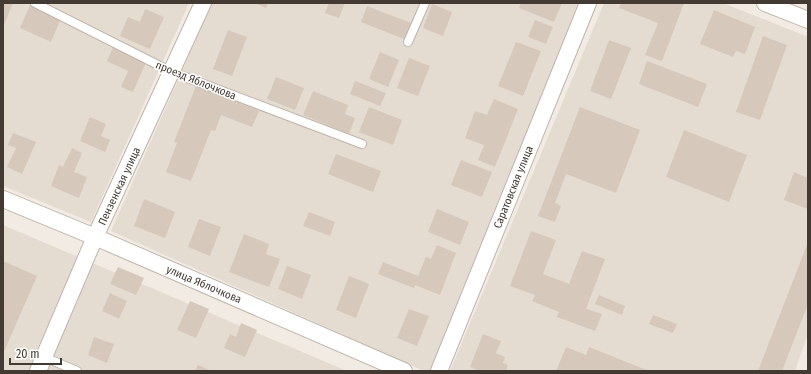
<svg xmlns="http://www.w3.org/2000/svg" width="811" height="374" viewBox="0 0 811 374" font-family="'Fira Sans Condensed',sans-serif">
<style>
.residential{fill:#e5dcd1}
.building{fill:#d6c8bb}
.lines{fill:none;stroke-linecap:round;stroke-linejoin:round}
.lane-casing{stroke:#bfb4a9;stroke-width:10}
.street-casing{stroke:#bfb4a9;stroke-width:18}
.lane{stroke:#fff;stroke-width:8}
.street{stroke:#fff;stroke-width:16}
.labels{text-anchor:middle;stroke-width:3;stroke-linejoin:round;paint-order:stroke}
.street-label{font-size:11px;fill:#433b33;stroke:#fff}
</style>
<rect width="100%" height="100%" fill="#f1ebe3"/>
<!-- residential -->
<g class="residential">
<path d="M3,3H189L91,222L3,186Z"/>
<path d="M212,3H579L431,371H424L111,231Z"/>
<path d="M604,3H723L808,37V333L795,371H450Z"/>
<path d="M3,225L347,371H3Z"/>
</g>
<!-- building -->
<g class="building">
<path d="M3,3H13L3,27Z"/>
<path d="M255,3H268L266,8Z"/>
<path d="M329,3H345L339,18L325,13Z"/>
<path d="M521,3H562L554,22L519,8Z"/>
<path d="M621,3H684L662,61L645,55L658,23L619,8Z"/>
<path d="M432,4L452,12L443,36L423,28Z"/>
<path d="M30,5L61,18L51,42L20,28Z"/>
<path d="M367,6L411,23L404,39L361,22Z"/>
<path d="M145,9L164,17L150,49L120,36L128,17L140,22Z"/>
<path d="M714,10L755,27L745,54L736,51L733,57L700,44Z"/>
<path d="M535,20L553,27L546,44L528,37Z"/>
<path d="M228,30L247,37L232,76L213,69Z"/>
<path d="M763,36L787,45L760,120L736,112Z"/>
<path d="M609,40L631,48L611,99L590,91Z"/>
<path d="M516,42L541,51L523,96L498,86Z"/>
<path d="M114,45L147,60L133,92L121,87L128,71L107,61Z"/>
<path d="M380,52L399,60L388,87L369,79Z"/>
<path d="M409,58L430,66L418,96L397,88Z"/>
<path d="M647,61L707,84L698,107L639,84Z"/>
<path d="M276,77L304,88L295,110L267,99Z"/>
<path d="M355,81L386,93L380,106L350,94Z"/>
<path d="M196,86L259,111L252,127L221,115L215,131L211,130L191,181L166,172L177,143L174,142Z"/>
<path d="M313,91L348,105L345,114L355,118L349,134L303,115Z"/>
<path d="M494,99L518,109L495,167L478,160L484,145L465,138L475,111L487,115Z"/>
<path d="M369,107L402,120L393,145L359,132Z"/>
<path d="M580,107L640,130L616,193L566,174L555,203L561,206L555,222L538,216Z"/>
<path d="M90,117L106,124L101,136L110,140L105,152L80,141Z"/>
<path d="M684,130L747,155L729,202L666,177Z"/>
<path d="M13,133L36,142L22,174L7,167L16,148L8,145Z"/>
<path d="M72,148L82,153L74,172L87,177L79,198L51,186L59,165L63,167Z"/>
<path d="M336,154L381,171L373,192L328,174Z"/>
<path d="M461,160L492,172L482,197L451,185Z"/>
<path d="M794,172L808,178V209L784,200Z"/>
<path d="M144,199L175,212L165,238L134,226Z"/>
<path d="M437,209L469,222L460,245L428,232Z"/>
<path d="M309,212L335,222L330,236L303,226Z"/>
<path d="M199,219L221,227L210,256L188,247Z"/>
<path d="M531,231L556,240L543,274L569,284L582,251L605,259L586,309L602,314L595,331L557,317L559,312L532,301L535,295L510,286Z"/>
<path d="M244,234L269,244L266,254L280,259L269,287L229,272Z"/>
<path d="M808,242V304L782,371H758Z"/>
<path d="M437,245L456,253L440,295L415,285L414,288L378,274L383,262L418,276L426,257L431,259Z"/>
<path d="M3,261L37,276L3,354Z"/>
<path d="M287,266L311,275L302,299L278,289Z"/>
<path d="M118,267L144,278L136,295L110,284Z"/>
<path d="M349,276L369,284L356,318L336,310Z"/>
<path d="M110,293L127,301L119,319L102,311Z"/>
<path d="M599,295L625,306L622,315L595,304Z"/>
<path d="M190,301L209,309L196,338L177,330Z"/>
<path d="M409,309L429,316L417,346L397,338Z"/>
<path d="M653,315L677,324L673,333L649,324Z"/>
<path d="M241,323L257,330L245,357L224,348L230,334L236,337Z"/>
<path d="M483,334L501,341L496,353L505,357L503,363L508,365L506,371H480L470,367Z"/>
<path d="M94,337L114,344L107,363L88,355Z"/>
<path d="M566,347L586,355L589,347L649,371H556Z"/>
<path d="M198,365L211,371H195Z"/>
</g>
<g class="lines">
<defs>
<g id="lane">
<path d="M35,3L172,72L362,144"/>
<path d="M408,42L425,3"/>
<path d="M44,357L77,371"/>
</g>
<g id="street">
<path d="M765,3L808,20"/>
<path d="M3,199L95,237L404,371"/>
<path d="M38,371L95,237L203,3"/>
<path d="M439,371L588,3"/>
</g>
</defs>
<!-- lane casing -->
<use href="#lane" class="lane-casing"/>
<!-- street casing -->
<use href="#street" class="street-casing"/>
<!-- lane -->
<use href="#lane" class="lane"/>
<!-- street -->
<use href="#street" class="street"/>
</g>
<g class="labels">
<!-- street labels -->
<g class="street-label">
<text transform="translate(196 80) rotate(22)" y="4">проезд Яблочкова</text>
<text transform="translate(119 186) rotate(-65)" y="4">Пензенская улица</text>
<text transform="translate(513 187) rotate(-68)" y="4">Саратовская улица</text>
<text transform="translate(204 284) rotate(23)" y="4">улица Яблочкова</text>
</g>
</g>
<!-- border -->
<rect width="811" height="374" fill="none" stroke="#433b33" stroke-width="8"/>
<!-- scale -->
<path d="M10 358v6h51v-6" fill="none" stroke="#433b33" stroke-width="2"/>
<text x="16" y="358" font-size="12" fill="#433b33" stroke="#ffffff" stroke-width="3" paint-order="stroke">20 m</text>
</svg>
